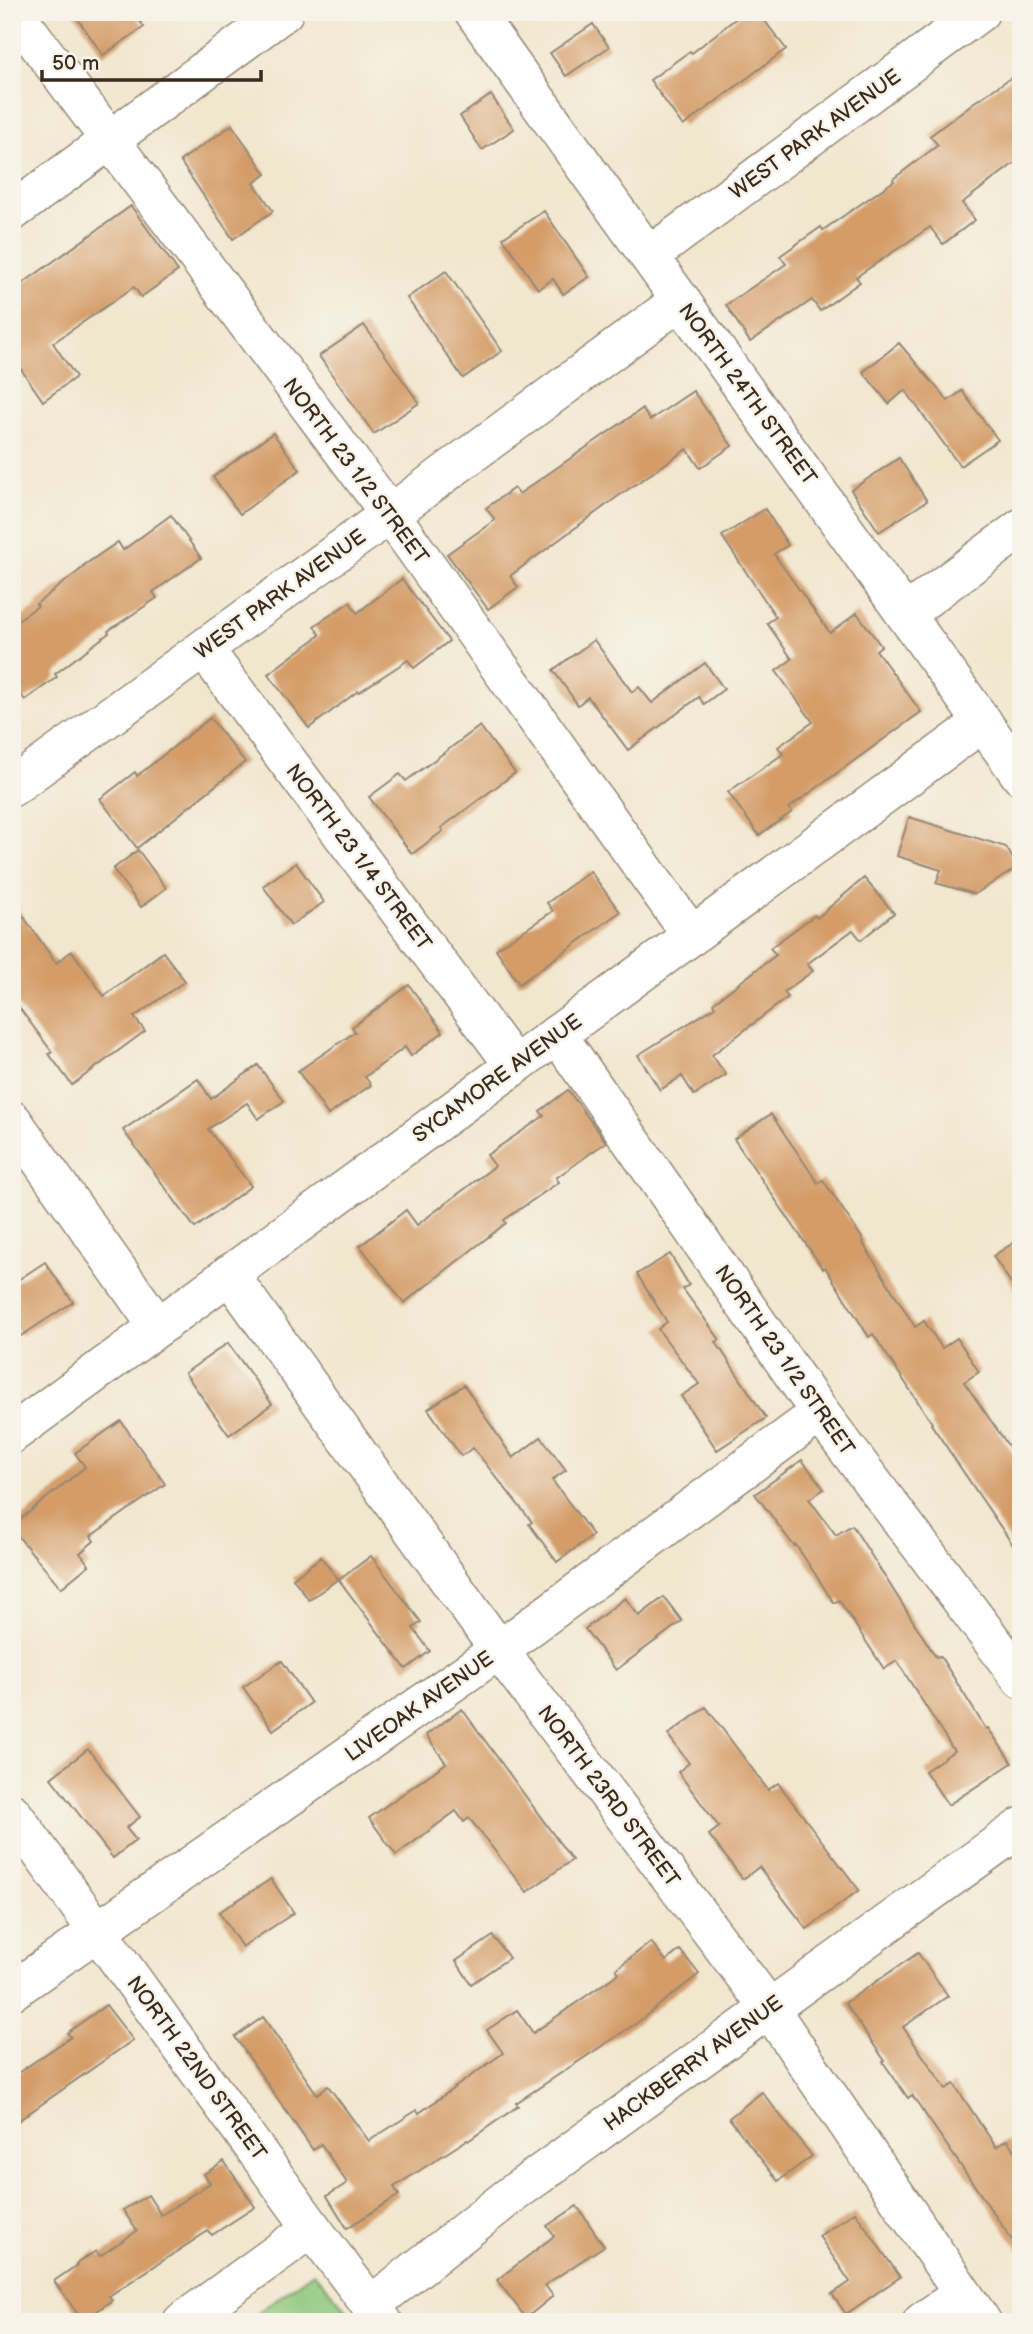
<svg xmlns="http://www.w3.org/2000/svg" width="1033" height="2334" viewBox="0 0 1033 2334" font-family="'Balsamiq Sans',sans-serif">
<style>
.green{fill:#8ec87d;stroke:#64794e;stroke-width:2}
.building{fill:#d49c67}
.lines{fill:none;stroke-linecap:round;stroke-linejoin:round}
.minor-casing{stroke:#968876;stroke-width:41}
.minor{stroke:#fff;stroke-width:38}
.labels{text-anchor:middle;stroke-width:5;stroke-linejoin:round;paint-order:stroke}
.street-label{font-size:21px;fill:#3b2a1e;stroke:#f7f3e8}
</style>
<rect width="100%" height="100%" fill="#f7f3e8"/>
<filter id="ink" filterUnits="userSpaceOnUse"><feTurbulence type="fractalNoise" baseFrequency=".0143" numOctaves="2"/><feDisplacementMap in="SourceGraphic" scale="14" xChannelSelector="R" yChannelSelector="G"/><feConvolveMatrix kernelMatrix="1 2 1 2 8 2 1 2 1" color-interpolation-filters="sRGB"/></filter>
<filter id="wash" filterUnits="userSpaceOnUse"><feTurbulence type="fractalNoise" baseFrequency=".00686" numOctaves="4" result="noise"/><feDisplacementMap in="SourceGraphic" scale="28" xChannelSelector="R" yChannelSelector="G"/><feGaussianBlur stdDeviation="1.57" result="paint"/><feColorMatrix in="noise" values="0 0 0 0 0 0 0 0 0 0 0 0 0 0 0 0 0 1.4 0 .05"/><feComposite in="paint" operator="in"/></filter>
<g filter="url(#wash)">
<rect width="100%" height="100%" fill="#f1e7cf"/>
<!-- green -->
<path class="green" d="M313,2272L358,2322H245Z"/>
<g id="blocks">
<!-- building -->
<g class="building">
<path d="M73,12H133L144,27L103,55Z"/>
<path d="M744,12H758L786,49L683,126L650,80L690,51L692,53Z"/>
<path d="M593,24L609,47L566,76L550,53Z"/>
<path d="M1021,71V158L962,203L975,220L943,244L930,227L856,277L860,282L820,311L812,300L750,342L726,305L786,264L780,256L821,227L823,230L894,181L893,179L938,145L930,136L973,103Z"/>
<path d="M491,95L514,129L482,150L460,116Z"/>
<path d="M232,125L266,174L254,183L273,211L233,239L180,161Z"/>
<path d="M131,206L178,271L141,297L134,287L53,343L76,377L43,401L12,356V291Z"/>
<path d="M544,211L589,277L563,294L553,279L538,289L503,238Z"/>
<path d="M446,271L502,351L463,378L407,298Z"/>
<path d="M364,325L419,403L374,434L319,356Z"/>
<path d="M899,343L948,401L962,391L998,440L960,466L905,390L889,404L863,372Z"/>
<path d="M693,391L732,446L700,468L687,449L617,497L510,576L518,587L488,609L447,554L495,520L486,508L514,488L519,494L642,409L650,420Z"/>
<path d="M273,433L300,470L240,514L213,477Z"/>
<path d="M899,458L927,501L879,532L851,490Z"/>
<path d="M765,509L788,545L774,554L830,633L857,613L881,646L876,650L921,712L789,808L792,812L759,835L728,792L783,754L778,747L813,722L776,671L792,659L767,623L776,617L722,536Z"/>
<path d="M171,515L201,558L153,592L157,598L108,631L109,633L55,674L57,677L25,700L12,683V624L38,606L36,604L84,567L83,566L118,542L123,550Z"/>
<path d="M402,579L449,641L414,668L408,660L359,692L358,691L309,728L268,674L320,635L314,626L350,602L357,613Z"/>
<path d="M594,640L632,692L639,687L652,703L705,663L724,689L704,704L699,697L628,750L588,697L578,705L553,670Z"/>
<path d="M210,718L245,762L137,848L100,799L135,772L137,776Z"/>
<path d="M480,726L515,773L441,828L443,831L412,854L369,797L400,774L406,781Z"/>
<path d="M909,817L1006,847L1018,867L975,894L936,883L941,870L897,856Z"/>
<path d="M138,850L166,888L141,907L113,869Z"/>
<path d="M296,863L324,902L291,925L263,886Z"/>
<path d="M590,871L620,912L519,984L496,949L553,911L547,903Z"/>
<path d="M864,878L894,913L861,940L853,930L807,964L813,971L784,992L788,997L712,1055L726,1075L694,1095L682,1076L660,1090L638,1055L715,1007L713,1003L776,955L770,948L815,915L817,918Z"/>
<path d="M12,900L56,963L72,951L104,996L163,952L185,981L134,1017L145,1031L72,1085L49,1054L52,1052L12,998Z"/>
<path d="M409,985L443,1032L411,1056L405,1047L365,1077L371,1085L328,1115L298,1071L355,1032L352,1027Z"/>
<path d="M258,1065L284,1101L258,1119L247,1103L208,1129L251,1186L195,1228L123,1130L198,1079L211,1099Z"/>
<path d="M568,1090L606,1142L556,1178L559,1182L504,1220L506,1223L404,1303L360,1246L406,1210L417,1225L495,1166L487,1155L544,1116L540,1111Z"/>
<path d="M771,1114L818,1183L823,1180L864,1241L863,1243L915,1327L924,1321L942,1348L957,1338L979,1372L964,1382L1021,1464V1557L931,1424L932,1423L873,1334L869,1337L825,1267L823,1269L734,1139Z"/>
<path d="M1021,1238V1298L993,1256Z"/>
<path d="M670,1254L689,1285L683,1289L720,1340L716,1342L766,1418L717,1450L681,1396L699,1384L658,1329L667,1322L637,1274Z"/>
<path d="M45,1262L73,1302L21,1336L12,1323V1284Z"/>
<path d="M228,1343L272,1404L229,1435L185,1373Z"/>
<path d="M464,1385L513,1458L541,1437L566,1470L552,1480L593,1535L557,1562L529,1524L532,1522L473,1448L461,1456L428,1409Z"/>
<path d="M121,1421L165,1484L91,1536L94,1541L80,1553L89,1565L61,1588L12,1529V1526L85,1467L75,1453Z"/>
<path d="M802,1460L824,1489L809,1499L836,1535L852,1525L936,1657L940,1656L986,1729L988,1728L1012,1763L948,1805L925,1771L954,1751L897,1661L884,1669L839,1600L834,1603L796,1545L794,1546L755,1494Z"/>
<path d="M371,1556L421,1622L413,1628L430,1651L406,1669L339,1580Z"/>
<path d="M321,1557L338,1579L309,1600L293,1578Z"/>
<path d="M664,1597L682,1621L616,1670L585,1629L625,1598L639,1616Z"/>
<path d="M282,1661L311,1703L273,1730L243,1687Z"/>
<path d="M706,1707L768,1790L778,1783L859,1890L807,1929L759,1867L743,1879L709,1835L719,1827L678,1772L689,1763L668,1735Z"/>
<path d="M462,1709L572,1860L527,1892L469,1818L464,1822L456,1811L396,1855L369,1818L446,1763L426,1735Z"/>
<path d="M88,1749L140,1817L126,1828L136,1840L113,1858L51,1778Z"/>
<path d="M271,1879L294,1913L242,1947L219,1912Z"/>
<path d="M493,1936L509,1958L471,1984L456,1961Z"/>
<path d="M651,1942L666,1961L680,1950L699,1974L638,2022L516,2103L518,2106L468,2141L467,2140L394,2187L399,2195L347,2228L327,2196L347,2183L321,2144L313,2150L235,2037L263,2017L317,2094L328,2086L369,2141L417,2110L419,2113L503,2053L487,2030L517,2010L533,2033L619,1973L616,1969Z"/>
<path d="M918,1953L948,1996L903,2027L946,2089L954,2084L996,2147L1007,2140L1021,2160V2253L912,2095L908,2098L883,2062L885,2061L845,2003Z"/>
<path d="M106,2005L133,2040L12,2125V2077L71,2037L67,2033Z"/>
<path d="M762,2092L812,2156L778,2181L729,2118Z"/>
<path d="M224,2161L255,2207L212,2235L208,2231L109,2296L112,2300L83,2321L54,2281L77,2265L76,2264L96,2251L100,2256L137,2231L123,2210L148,2195L161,2215L210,2183L204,2174Z"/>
<path d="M577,2206L604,2246L545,2285L553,2296L526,2318L497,2280L554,2236L547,2226Z"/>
<path d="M855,2212L900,2277L846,2314L832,2294L850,2282L819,2236Z"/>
</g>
</g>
</g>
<g filter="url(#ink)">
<use href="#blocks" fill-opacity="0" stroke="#968876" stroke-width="2"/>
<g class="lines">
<defs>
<g id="minor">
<path d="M14,12L390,514L692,936"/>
<path d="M474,12L1021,776"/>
<path d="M12,212L284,12"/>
<path d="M649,256L980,12"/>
<path d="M905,614L1021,528"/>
<path d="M204,649L514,1065"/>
<path d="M12,787L390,514L681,300"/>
<path d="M557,1034L820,1413L1021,1679"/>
<path d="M12,1120L158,1327"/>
<path d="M229,1274L499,1650L769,2008L982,2322"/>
<path d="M12,1434L983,722"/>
<path d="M12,1813L312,2228L383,2322"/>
<path d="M12,1991L499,1650L820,1413"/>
<path d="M370,2306L511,2195L1021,1827"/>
<path d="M182,2322L312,2228"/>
<path d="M922,2322L962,2294"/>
</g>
</defs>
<!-- minor casing -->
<use href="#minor" class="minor-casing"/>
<!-- minor -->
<use href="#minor" class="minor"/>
</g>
</g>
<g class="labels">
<!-- street labels -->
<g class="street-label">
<text transform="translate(815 134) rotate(-36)" y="7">WEST PARK AVENUE</text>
<text transform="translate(748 394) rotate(54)" y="7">NORTH 24TH STREET</text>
<text transform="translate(356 471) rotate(53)" y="7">NORTH 23 1/2 STREET</text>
<text transform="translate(280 594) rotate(-36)" y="7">WEST PARK AVENUE</text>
<text transform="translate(359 857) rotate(53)" y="7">NORTH 23 1/4 STREET</text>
<text transform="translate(497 1078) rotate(-36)" y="7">SYCAMORE AVENUE</text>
<text transform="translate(785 1360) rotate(55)" y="7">NORTH 23 1/2 STREET</text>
<text transform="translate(419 1706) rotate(-35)" y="7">LIVEOAK AVENUE</text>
<text transform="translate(609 1796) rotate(53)" y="7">NORTH 23RD STREET</text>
<text transform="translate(693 2063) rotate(-36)" y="7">HACKBERRY AVENUE</text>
<text transform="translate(197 2068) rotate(54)" y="7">NORTH 22ND STREET</text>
</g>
</g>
<!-- margin -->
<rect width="1033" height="2334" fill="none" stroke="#f7f3e8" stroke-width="42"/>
<!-- scale -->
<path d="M42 70v10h219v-10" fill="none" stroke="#3b2a1e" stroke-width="3.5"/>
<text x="52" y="70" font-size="21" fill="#3b2a1e" stroke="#f7f3e8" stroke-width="5" paint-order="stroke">50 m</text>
</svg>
